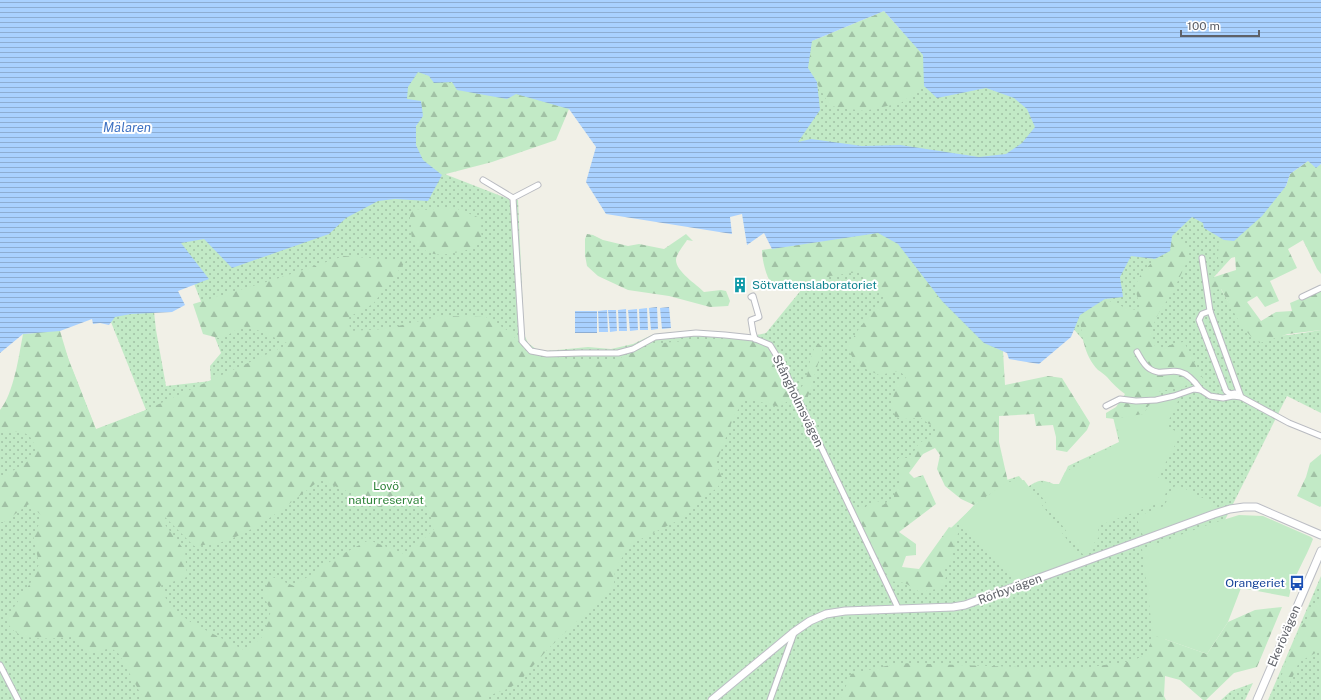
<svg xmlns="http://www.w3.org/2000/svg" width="1321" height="700" viewBox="0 0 1321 700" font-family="'Public Sans',sans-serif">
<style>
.grass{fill:url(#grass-dots);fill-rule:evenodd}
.forest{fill:url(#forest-firs);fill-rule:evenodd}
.pitch{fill:#c2eac6}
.water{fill:url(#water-rules);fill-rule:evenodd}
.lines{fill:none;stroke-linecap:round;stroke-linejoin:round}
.street-casing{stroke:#b9bbc1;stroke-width:7}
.secondary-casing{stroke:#bcbec5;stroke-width:9}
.street{stroke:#fff;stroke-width:5}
.secondary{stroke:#fff;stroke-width:7}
.labels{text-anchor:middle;stroke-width:4;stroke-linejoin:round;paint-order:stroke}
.culture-label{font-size:12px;fill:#0d838f;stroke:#fff;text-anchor:start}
.street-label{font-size:12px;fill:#5e6168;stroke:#fff}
.park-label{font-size:12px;fill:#30853b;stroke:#fff}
.transit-label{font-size:12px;fill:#164399;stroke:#fff;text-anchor:end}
.water-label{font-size:13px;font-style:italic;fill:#4073c3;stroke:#fff}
</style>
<defs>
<pattern id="grass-dots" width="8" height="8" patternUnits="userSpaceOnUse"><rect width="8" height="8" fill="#c2eac6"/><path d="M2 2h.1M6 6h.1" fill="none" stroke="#a1c1a5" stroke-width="1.8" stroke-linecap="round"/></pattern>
<pattern id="forest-firs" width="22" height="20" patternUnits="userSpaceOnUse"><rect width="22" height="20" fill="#c2eac6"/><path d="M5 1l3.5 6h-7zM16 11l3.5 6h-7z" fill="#a1c1a5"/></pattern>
<pattern id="water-rules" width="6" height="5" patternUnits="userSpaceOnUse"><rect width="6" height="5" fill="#a9d1ff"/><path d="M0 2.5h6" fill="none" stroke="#8dadd2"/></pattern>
</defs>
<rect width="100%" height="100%" fill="#f1f0e7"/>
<!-- grass -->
<g class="grass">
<path d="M1321,0L1234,255L1214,277C1221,289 1242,328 1253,332C1273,340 1301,333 1321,330V413L1287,396L1135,700H0V429L53,431L0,105ZM581,108L832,245L811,278L766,333L757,335H735L698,330L654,334L633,344L611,349L588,347L547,351L536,349L528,343L524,334L518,200H511L442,173L398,127ZM193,281L221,353L210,366L211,381L166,386L156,330L152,293ZM103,302L146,410L96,429L59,335L57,318ZM1064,318L1131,395L1113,417L1119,442L1068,466L1059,486C1044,481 1042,477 1028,487L1019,476L1007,480L980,389L1000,336ZM946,434L978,502L951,528L944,564L891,581L889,510L902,485V458H910Z"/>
<path d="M1321,576V700H1268Z"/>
<path d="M1253,683L1245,700H1221L1231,691Z"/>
</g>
<!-- forest -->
<g class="forest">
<path d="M884,11L923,55L924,86L901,103L864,111L830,106L808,68L812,41Z"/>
<path d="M418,72L429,76L434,83C480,82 525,96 569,109L556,140L492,162L442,175L423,160L416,145V126L423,116L407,99L408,87Z"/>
<path d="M1308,161L1316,167L1321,164V274L1317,269L1303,240L1288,249L1297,268L1270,281L1279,301L1265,307L1257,296L1247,302L1261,321L1276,312L1292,311L1290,303L1321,290V330L1288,334L1260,343C1243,334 1231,306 1221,289L1209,291L1208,279L1236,270L1235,257L1218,261L1219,237L1224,240L1286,186L1290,174Z"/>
<path d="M439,208H455L480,218C482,223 481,226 481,230C481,235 483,238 480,242C475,251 443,256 434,254C427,252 417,247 413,241C411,237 411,230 411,225C410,218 408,214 415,209L430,210Z"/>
<path d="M878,233L898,244L942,301L984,343L1003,351L1005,385L1048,376L1062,378L1090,423L1087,430L1067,452L1056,450V437L1053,425L1036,426L1034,414L999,416V442L1008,482L974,505L961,499L945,486L937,469L940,455L935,448L923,454L909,473L914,478L923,475L936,504L899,532L916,544V555L906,556L902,567L919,569L949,527L959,530L950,562L942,569L946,577L942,588L920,592L905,583L890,581L855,511L878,501L883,505L894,497V494L901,483L898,458H910L919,443L932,436L937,430V426L929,424L921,418L904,419L895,417L891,404L897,383L906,378L900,371L879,375L857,365L847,348L858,330L884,297L858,272L830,276L818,290L802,293L798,281L775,288C767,281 762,261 762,250Z"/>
<path d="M587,234L593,235L603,240L628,246L639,244L664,249L686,234L693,241L687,240C684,245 677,253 676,259C675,271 696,284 704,292L721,290L726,291L730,301L728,306L710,307L669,296L628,290L598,276L587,266L585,255V239Z"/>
<path d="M1172,236L1178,238L1188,245L1189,258L1172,293L1158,314L1153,326L1151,339L1154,345L1164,348L1175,343L1184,342L1206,385H1189L1158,392L1143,414L1115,419L1106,418V413L1116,407L1125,394C1118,389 1113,384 1107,377C1104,374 1101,372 1098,370C1084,356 1081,333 1080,315L1105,299L1128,309L1140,310L1135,286L1141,274L1155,259L1170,251Z"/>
<path d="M344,256L406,261L373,304L349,317L350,331L385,329L441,316L486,317L510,332L527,352L575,360L618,359L649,344L709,339L755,341L770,348L794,397L779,407L746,398L734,416L716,464L723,480L717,488L695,504L683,518L637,541L627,550L615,569L614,585L548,649L524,676L522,681C515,683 513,687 507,689C498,693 490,694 482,700H144L119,654L111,648L88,654L72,637C50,638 15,645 6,619L31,582L39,564L33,535L43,517L29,504L4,522H0V478L23,465L36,454C33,429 21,431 0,432V410C14,393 19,355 23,334L60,331L69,361L96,430L146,410L289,344L260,331L242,326L222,339L203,334L193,304L276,279ZM320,480L366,499L386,511L411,495L426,505L435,528L407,555L369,540L337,557L294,586L270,576L263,595L271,611L262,637L246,651L192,623L170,607L160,586L187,577L185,551L163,522L165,517L194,546C203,545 213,544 222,542C259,530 290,503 320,480Z"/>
<path d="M818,343L823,348L805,406L798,391C812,379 806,356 818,343Z"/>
<path d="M1321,454V506L1320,507L1297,496L1306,477L1310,463Z"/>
<path d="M1319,600H1321V650L1299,662L1290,683L1281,680C1284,662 1292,645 1300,629C1305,619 1308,624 1308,609Z"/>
<path d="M1282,607L1257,667L1234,673L1206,700H1203L1180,680L1165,676L1164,696L1166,700H840L851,674L899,663L1077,669L1132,661L1147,654L1153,635L1207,654L1228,622L1255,610Z"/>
</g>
<!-- pitch -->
<g class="pitch">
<path d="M1179,399L1166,426L1181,434L1158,477L1170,483L1162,502L1098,526L1099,537L1084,556L1034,486L1041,482L1052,484H1059L1065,472L1120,442L1115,419L1143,414L1151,403Z"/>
<path d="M1024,480L1081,559L1017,582L958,523L974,505L1008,482Z"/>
<path d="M1176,484L1216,505L1215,511L1143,536L1136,517L1164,506Z"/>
<path d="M1239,515L1263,516L1311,537L1313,539C1306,559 1293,576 1289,597L1241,588L1228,622L1207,654L1153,635L1142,549L1210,524Z"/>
</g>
<!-- water -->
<g class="water">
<path d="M0,0H1321V164L1316,168L1308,161L1290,174L1286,186L1262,216L1234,241L1224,240L1204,228L1203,223L1192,217L1172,236L1170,251L1155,259L1131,256L1120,277L1123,297L1105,299L1080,315L1071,337L1039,364L1009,359L1007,353L984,343L942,301L898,244L878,233L772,249L764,233L747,245L742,214L730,217L732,234L606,214L586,182L596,147L569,109L516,94L507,99L457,90L452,82L434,83L429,76L418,72L408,87L407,99L421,101L423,116L416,126V145L423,160L442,175L428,201L395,199L378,201L346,218L329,234L232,268L204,239L181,243L209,279L178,291L185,305L172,312L131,314L115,317L109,325L100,323L93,324L92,319L60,331L23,334L0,353ZM884,11L923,55L924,86L937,98L986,88L1014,98L1027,109L1035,127L1022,143L1006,154L979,157L900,145L862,146L811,139L798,142L820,110L817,82L808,68L812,41Z"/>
<path d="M657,307L658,329L651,330L649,308Z"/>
<path d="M669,307L671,328L662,329L660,308Z"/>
<path d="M647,308L648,330H640L639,309Z"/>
<path d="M626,309L627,331H619L618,310Z"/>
<path d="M637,309L638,330L630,331L628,310Z"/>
<path d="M607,310L608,332H599L598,311Z"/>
<path d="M608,310H616L617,331L610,332Z"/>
<rect x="575" y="311" width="22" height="22"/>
</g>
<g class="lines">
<defs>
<g id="street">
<path d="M483,180L513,198"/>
<path d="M538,185L513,198L522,341L531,351L547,354L581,353H618L633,349L655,337L696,333L725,335L753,338L770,345L781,363L898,608"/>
<path d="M1202,258L1210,311L1241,397"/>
<path d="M751,297L753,296L759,317L751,320L753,332L755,339"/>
<path d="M1302,297L1321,288"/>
<path d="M1210,311L1202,314L1199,320L1226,391L1230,394L1235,393"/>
<path d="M1137,352C1140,357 1144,366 1150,369C1160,376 1169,369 1180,372C1189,374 1196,383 1201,390"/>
<path d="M1106,406L1120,399L1136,401L1156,400L1174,396L1194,389L1201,390L1210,396L1223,398L1233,396L1241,397L1289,423L1321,436"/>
<path d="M0,665L18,700"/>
<path d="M770,700L794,633"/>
</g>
<g id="secondary">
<path d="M712,700L794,632L810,621L826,614L845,611L953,607L965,605L1214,514L1230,509L1244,507H1256L1321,535"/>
<path d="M1257,700L1321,551"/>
</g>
</defs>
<!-- street casing -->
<use href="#street" class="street-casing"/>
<!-- secondary casing -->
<use href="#secondary" class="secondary-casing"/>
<!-- street -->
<use href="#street" class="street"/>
<!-- secondary -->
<use href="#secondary" class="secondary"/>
</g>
<!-- icons -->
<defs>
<symbol id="building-bare" viewBox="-9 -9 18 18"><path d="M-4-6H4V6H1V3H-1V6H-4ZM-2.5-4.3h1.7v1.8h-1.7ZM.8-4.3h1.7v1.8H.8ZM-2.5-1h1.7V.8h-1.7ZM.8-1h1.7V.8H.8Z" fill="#0f9aa8" stroke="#fff" stroke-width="2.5" paint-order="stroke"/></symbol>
<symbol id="bus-bare" viewBox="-9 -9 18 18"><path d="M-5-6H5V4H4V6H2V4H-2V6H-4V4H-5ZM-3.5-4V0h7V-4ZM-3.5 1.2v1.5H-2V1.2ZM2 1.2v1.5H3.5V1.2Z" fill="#1a4fb4" stroke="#fff" stroke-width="2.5" paint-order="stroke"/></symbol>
</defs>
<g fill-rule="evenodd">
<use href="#building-bare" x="729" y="274" width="22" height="22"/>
<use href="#bus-bare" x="1286" y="572" width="22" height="22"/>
</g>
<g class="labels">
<!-- culture labels -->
<g class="culture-label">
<text x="752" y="289">Sötvattenslaboratoriet</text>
</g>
<!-- street labels -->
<g class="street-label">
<text transform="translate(798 401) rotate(64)" y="4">Stångholmsvägen</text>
<text transform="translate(1010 589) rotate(-20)" y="4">Rörbyvägen</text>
<text transform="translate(1284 636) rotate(-67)" y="4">Ekerövägen</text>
</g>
<!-- park labels -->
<g class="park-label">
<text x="386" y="490">Lovö<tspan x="386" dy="14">naturreservat</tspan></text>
</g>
<!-- transit labels -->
<g class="transit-label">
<text x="1285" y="587">Orangeriet</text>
</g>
<!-- water labels -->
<g class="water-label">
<text x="127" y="132">Mälaren</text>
</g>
</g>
<!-- scale -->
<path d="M1181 30v6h78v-6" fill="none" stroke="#5e6168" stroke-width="2"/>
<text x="1187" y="30" font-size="12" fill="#5e6168" stroke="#ffffff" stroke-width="3" paint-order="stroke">100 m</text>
</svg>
